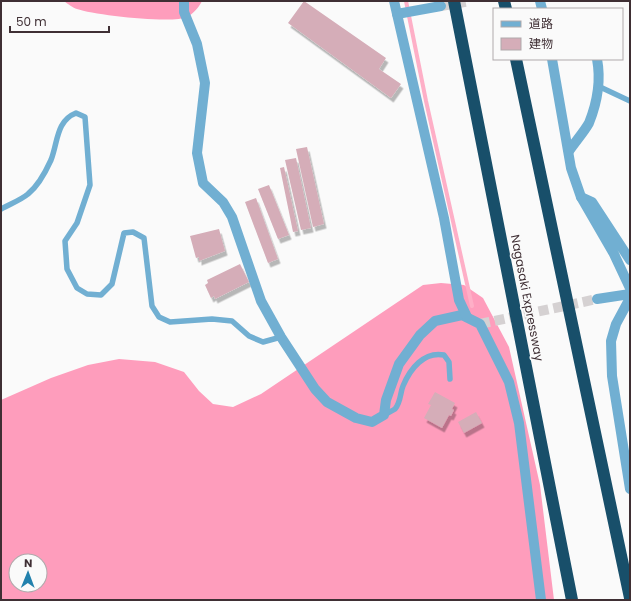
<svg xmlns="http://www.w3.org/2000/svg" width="631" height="601" viewBox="0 0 631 601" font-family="Poppins,'Noto Sans JP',sans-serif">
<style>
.forest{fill:#fe9dbc;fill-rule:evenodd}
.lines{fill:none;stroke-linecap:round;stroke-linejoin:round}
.stream{stroke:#feafc7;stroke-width:4}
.building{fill:#d5adb8;filter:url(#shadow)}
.minor-tunnel{stroke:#d5d1d2;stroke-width:10;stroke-dasharray:10 5;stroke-linecap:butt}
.service{stroke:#71afd2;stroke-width:5.5}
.minor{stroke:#71afd2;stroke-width:10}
.motorway{stroke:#184f6a;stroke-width:12}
.labels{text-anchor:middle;stroke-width:3.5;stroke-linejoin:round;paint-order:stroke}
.street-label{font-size:12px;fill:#3f2f34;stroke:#fafafa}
</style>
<defs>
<filter id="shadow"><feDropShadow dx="2.5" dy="4.5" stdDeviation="0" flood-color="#0004"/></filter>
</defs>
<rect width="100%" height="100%" fill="#fafafa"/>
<!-- forest -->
<g class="forest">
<path d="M64,1H202C199,7 194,13 187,17C173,24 94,15 77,9C73,8 68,4 64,1Z"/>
<path d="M441,283L464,285L483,298L509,347L540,485L554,600H1V400L51,378L88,365L119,359L155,362L184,372L199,391L213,404L233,407L261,394L423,285ZM16,561H40V585H16Z"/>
</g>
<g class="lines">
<!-- stream -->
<path class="stream" d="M406,1L426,101L472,306"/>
</g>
<!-- building -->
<g class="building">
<path d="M304,1L386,58L379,69L401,84L391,98L288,23Z"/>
<path d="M307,147L324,224L313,227L296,149Z"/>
<path d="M296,158L311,228L301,230L285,160Z"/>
<path d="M284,167L298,231L293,232L280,168Z"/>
<path d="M269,185L289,235L278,239L258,189Z"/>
<path d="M256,198L278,259L268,263L245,202Z"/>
<path d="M219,229L225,251L199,261V257L196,258L190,236Z"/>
<path d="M240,264L249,282L215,299L214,296L211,298L205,285L208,283L207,280Z"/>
<path d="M435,392L455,403L452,409L454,410L451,416L449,415L442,428L424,418L431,405L428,404Z"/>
<path d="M476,412L482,423L464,433L458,422Z"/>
</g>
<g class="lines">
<!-- minor-tunnel -->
<g class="minor-tunnel">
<path d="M441,6L470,1"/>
<path d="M480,324L597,299"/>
</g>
<!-- service -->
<g class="service">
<path d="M598,86L630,101"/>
<path d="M1,209C10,204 21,200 28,194C38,186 46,171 51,160C58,142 56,121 76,113L85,117L90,185L77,223L65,241L67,269L77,288L87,294L101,295L112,284L124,233L133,232L144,238L152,306L159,317L170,322L212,319L232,321L249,336L263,342L281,337"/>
<path d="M384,415C387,413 392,411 395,409C401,402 400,393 403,386C410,369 424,351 444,355L449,362L450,379"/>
</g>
<!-- minor -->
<g class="minor">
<path d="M184,1V12L197,44L205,83L197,153L203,183L223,202L232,217L261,301L281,337L315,389L327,402L356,418L372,422L384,415L386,400L399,364L420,335L435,321L462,315L480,324L509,382L519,423L541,600"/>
<path d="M394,1L444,218L459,300L467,317"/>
<path d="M540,1L542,9"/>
<path d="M397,14L441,6"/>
<path d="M552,59L571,168L581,197"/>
<path d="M569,151C575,142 584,132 589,123C597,103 601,80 597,59"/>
<path d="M630,260L592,202L581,197L614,254L630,288"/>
<path d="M630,298L616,324L611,341L612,376L630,489"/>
<path d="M597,299L630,294"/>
</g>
<!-- motorway -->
<g class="motorway">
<path d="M454,1L572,600"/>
<path d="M504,1L506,9"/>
<path d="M516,59L630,598"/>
</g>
</g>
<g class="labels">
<!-- street labels -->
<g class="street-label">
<text transform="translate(527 298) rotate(79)" y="4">Nagasaki Expressway</text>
</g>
</g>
<!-- border -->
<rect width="631" height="601" fill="none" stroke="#3f2f34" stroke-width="4"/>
<!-- legend -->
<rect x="493" y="8" width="130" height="52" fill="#fafafa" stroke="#afa9ab"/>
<rect x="501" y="21" width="20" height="6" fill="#71afd2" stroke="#afa9ab"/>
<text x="529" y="28" font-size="12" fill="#3f2f34">道路</text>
<rect x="501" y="38" width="20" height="12" fill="#d5adb8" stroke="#afa9ab"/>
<text x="529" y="48" font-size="12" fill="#3f2f34">建物</text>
<!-- north arrow -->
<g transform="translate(28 573) rotate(1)"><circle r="19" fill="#fafafa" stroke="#afa9ab"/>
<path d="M0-3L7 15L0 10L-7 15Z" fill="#2281ad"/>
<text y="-6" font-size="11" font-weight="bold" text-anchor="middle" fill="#3f2f34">N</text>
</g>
<!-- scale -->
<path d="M10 26v6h99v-6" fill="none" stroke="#3f2f34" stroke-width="2"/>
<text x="16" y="26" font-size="12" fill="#3f2f34" stroke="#fafafa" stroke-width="3" paint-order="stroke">50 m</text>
</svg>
